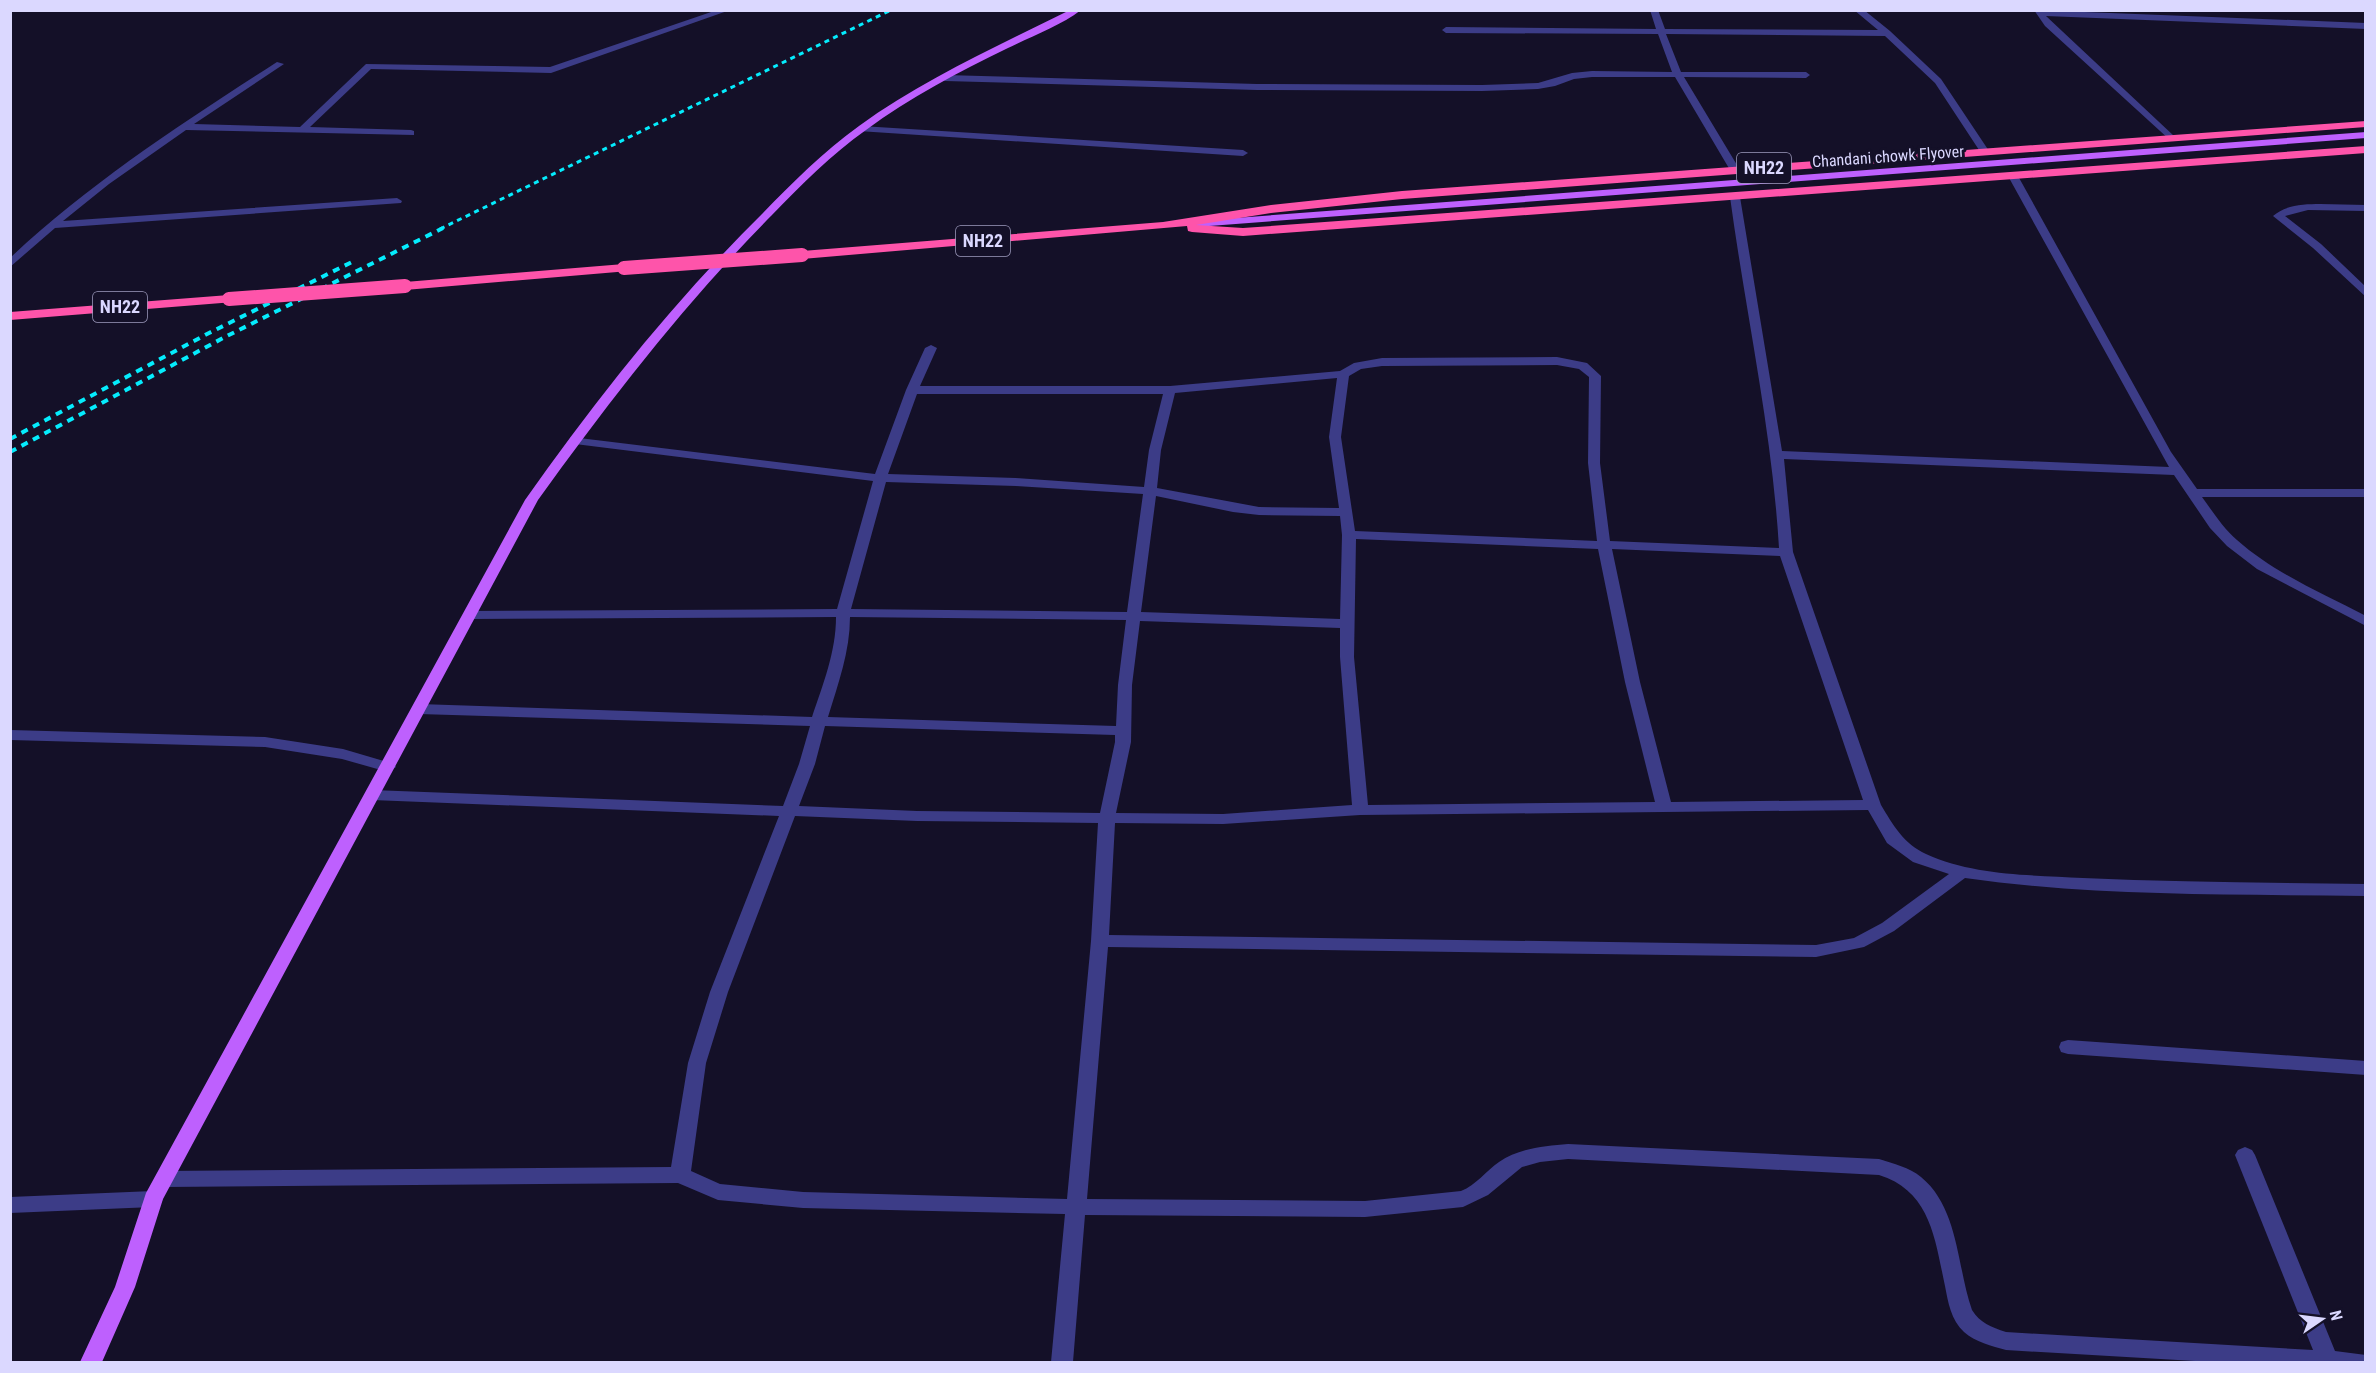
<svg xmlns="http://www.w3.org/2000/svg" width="2376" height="1373" viewBox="0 0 2376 1373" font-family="'Roboto Condensed',sans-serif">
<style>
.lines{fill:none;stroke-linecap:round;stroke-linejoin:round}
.minor{fill:#3c3c87;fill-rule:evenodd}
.major{fill:#be60fe;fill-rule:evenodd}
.highway{fill:#fe54aa;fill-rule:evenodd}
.rail-far1{stroke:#05ecfd;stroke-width:3;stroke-dasharray:5 4.5;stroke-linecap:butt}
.rail{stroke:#05ecfd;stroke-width:4;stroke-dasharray:7 6;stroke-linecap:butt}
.highway-bridge{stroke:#fe54aa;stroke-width:14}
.labels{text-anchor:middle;stroke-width:6;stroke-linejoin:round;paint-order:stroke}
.far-street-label{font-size:16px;fill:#dbd8ff;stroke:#141028}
.shield{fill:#141028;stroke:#9f9cbe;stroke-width:1.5}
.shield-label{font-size:18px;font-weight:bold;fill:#dbd8ff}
</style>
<rect width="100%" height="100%" fill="#141028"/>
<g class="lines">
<!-- minor -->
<g class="minor">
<path d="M717,10H730L551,73L371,69L310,127L411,130L414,131V135L186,130L109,184L63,221L397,198L402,201L401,203L55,228L10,267V258C91,182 184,122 277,62L284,64L194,124L300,127L366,64L550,67Z"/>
<path d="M1650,10H1658L1665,29L1878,30L1854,10H1864L1890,31L1941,79L1989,151L1981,153L1935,83L1885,36L1666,34L1681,72H1806L1810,75L1806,78L1684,77L1740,170L1735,173L1730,170L1675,77H1592L1574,79L1555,86L1538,89L1482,91L1257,90L945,81L941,78L945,75L1257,84L1482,85L1538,83L1572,73L1592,71L1672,72L1658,34L1446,33L1442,30L1446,27L1656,29Z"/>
<path d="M2034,10L2366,23V29L2046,16L2174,136L2176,138L2171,141L2045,26Z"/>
<path d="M861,126L1243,150L1248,153L1243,156L858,131L856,129Z"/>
<path d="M2009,174L2018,176L2171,452L2197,489H2366V497H2202C2213,512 2223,528 2237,540C2274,573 2322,593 2366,616V626L2257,569L2227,546L2210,528L2174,475L1784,459L1793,552L1881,805C1893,825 1904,844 1926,854C1974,876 2032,875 2083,878C2177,882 2271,883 2366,884V896C2232,894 2097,897 1965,878L1894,931L1864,947L1816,957L1108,947L1087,1199L1365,1201L1461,1191C1476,1185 1486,1171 1499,1162C1519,1148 1545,1146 1568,1144L1879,1159C1894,1164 1909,1167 1921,1177C1959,1208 1957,1268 1972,1310C1980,1323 1991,1327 2006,1332L2313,1350L2235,1155L2238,1150L2245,1147L2252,1150L2255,1155L2335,1351L2366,1355V1362H2212L2006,1350C1992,1346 1975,1342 1964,1332C1951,1320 1948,1302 1945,1286C1935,1240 1931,1191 1879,1175L1568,1159L1540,1162L1522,1167L1488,1195L1463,1207L1365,1217L1085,1215L1073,1362H1051L1065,1214L803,1208L718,1200L678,1183L164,1187L157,1184L154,1179L157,1174L164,1171L671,1167L688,1063L710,992L779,816L372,800L364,795L372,790L783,806L799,764L810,726L419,714L411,709L419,704L812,717C823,684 836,652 836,617L470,619L463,615L470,611L837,609L873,481L575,444L571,443L569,440L571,437L875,474L906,390L925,348L931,345L937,348L920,386H1170L1340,371L1354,363L1382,358L1557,357L1587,363L1601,376L1600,463L1610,541L1779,548C1772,430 1746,315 1730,197L1735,194L1740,197L1782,451L2169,467L2008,176ZM1557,365L1579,369L1589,377L1588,463L1597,541L1355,531L1341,437L1349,376L1361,369L1382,366ZM1337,378L1329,437L1339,508L1259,507L1157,488L1161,450L1175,393ZM917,394H1163L1149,450L1144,487L1016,478L888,474ZM886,482L1016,486L1143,494L1127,612L851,609ZM1156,496L1233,512L1259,515L1340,516L1342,535L1340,619L1141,612ZM1356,539L1598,549L1625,682L1655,802L1368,805L1354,657ZM1612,549L1780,556L1863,800L1671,802L1640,682ZM850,617L1126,620L1118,685L1116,726L828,717C838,684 850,652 850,617ZM1140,621L1340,628V657L1352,805L1223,814L1116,813L1131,742L1132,685ZM825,726L1115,735V742L1100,813L917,811L799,806L815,764ZM1868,810L1887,843L1913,862L1949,874L1882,923L1854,938L1816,945L1109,935L1115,823L1223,824L1360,815ZM795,816L917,821L1098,823L1091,941L1067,1199L803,1192L720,1184L691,1171L706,1063L728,992Z"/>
<path d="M2320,204L2366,205V211L2308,210L2285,216L2321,244L2366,287V297L2313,248L2273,216C2285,205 2304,204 2320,204Z"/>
<path d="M10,730L265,737L343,749L394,764L396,767L388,772L342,759L265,747L10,740Z"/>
<path d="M2068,1040L2366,1061V1075L2068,1054L2061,1052L2059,1047L2061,1042Z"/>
<path d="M153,1191L160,1193L163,1199L160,1205L153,1207L10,1213V1197Z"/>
</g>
<!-- major -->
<g class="major">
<path d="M1070,10H1081C1060,26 1032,36 1008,48C959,72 910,97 866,130C832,154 801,185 772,215C685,303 610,400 538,500L163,1199L135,1287L102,1362H80L115,1287L146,1193L525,500C596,399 674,301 762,214C792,183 824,151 859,126C924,79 998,46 1070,10Z"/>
<path d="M2366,132V138L1196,227L1191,224L1196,221Z"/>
</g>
<!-- highway -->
<g class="highway">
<path d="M2366,121V127L1402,199L1271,213L1196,225L1243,228L2366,146V153L1243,236L1192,232L1188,231L1187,226L802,259L796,255L802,251L1163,222L1271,205L1402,191Z"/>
<path d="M624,264L630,268L629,271L405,290L398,286L405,282Z"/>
<path d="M229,295L234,296L236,299L234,302L10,320V312Z"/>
</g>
<!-- rail-far1 -->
<path class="rail-far1" d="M440,229L891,10"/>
<!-- rail -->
<g class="rail">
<path d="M10,439L209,333L354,261"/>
<path d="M10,452L225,337L443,228"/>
</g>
<!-- highway-bridge -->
<g class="highway-bridge">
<path d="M624,268L802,255"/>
<path d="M229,299L405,286"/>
</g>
</g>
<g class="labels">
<!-- far-street labels -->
<g class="far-street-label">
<text transform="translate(1888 156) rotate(-4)" y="6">Chandani chowk Flyover</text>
</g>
<!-- shield labels -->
<g class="shield">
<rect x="1737" y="153" width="54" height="30" rx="4.5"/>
<rect x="956" y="226" width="54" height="30" rx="4.5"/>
<rect x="93" y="292" width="54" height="30" rx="4.5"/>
</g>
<g class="shield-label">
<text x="1764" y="174">NH22</text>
<text x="983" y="247">NH22</text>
<text x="120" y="313">NH22</text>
</g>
</g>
<!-- border -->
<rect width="2376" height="1373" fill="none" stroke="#dbd8ff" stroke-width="24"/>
<!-- north arrow -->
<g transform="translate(2322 1319) rotate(76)" stroke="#141028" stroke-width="4.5" paint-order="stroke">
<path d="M0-4.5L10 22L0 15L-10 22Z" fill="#dbd8ff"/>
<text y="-9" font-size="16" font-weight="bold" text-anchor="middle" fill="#dbd8ff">N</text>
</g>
</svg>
